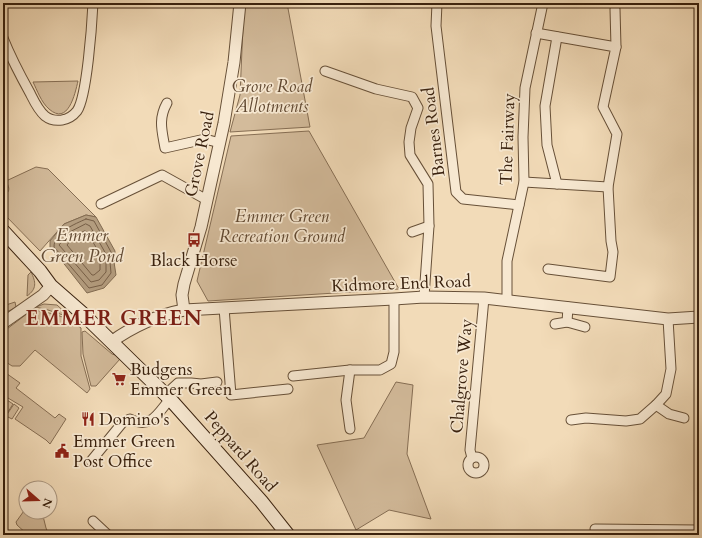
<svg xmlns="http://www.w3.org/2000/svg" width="702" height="538" viewBox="0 0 702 538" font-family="Cardo,serif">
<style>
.green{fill:#d3bb9b;stroke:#866e54}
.water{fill:#b39c7e;stroke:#826b51}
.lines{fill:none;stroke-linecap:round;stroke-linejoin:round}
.shore{stroke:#765e46;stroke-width:1}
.minor-casing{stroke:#675038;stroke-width:11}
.tertiary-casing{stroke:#675038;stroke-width:13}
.secondary-casing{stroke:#39210e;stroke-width:15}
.minor{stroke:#f7e8d1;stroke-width:9}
.tertiary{stroke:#f7e8d1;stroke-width:11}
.secondary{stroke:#f7e8d1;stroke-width:13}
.labels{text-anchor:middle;stroke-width:3.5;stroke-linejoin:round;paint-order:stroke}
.park-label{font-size:17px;font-style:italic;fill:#604831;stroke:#f7e8d1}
.street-label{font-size:17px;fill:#39210e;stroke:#f7e8d1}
.poi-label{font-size:17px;fill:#39210e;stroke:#f7e8d1;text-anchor:start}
.water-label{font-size:18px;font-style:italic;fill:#644c35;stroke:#f7e8d1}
.district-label{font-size:21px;font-weight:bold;letter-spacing:1px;fill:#7a1f14;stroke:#f7e8d1}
</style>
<rect width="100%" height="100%" fill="#f2dbb8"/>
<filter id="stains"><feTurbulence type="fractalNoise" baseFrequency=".005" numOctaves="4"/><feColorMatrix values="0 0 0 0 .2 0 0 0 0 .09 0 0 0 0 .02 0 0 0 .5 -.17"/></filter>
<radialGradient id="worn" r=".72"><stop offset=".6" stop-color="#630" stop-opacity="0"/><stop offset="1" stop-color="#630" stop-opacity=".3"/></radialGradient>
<!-- green -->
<g class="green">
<path d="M244,3H287L310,127L230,132L240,95Z"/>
<path d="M78,81C75,94 68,126 49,109C41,102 37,90 33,82Z"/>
<path d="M309,131L399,289L208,301L197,281L231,136Z"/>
<path d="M36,167L48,169L96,217L86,215L64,224L40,251L3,213C3,209 2,203 3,199C5,191 13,194 6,181Z"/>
<path d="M31,272C36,282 37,289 27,296L28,275Z"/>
<path d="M15,302L16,307L9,311L3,310V306Z"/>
<path d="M44,304L57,305L68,315L69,317L48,310L36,307Z"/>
<path d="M32,310C48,312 68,316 81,328V356L90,389L87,393L35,350L20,366H12L3,360V332Z"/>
<path d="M85,331L112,354L115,355L120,359L96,386H91L83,354L82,332Z"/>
<path d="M3,371L20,383L16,388L55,418L59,414L66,419L50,444L46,440L15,419L23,407L3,395Z"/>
<path d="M396,382L413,385L407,454L431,519L389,510L356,530L317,445L364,438Z"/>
<path d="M7,400L13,404L6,415L3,414V406Z"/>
<path d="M14,404L19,408L12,419L6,416Z"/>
<path d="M26,508V512H42L46,528L49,535H28L17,525L16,522Z"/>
</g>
<!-- water -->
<path class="water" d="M86,215L96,217L115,251L114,262L116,275L104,288L87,293L65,265L50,249V241L64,224Z"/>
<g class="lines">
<!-- shore -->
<g class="shore">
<path d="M86,219L94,221L111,252L110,262L111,273L102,285L89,288L54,247C54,232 75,224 86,219Z"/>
<path d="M86,224L90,226L106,254V272L99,280L91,282L59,245L70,232Z"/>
<path d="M85,231L87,232L100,254V270L94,275H92L67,245L73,237Z"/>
</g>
<defs>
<g id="minor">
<path d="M437,3L436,26L456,192L463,199L519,205"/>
<path d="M615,9L616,47"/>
<path d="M536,33L616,47L603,107L617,134L608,187L611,241L613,252L610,277L548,269"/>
<path d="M3,38C11,58 20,75 30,93C34,101 38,110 45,116C50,120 55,121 62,120C68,119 73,116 77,111C87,97 92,23 93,3"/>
<path d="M325,71L376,89L412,97L418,108L411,128L409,142L410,155L428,184L429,226L424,297"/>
<path d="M167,103C158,119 162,131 165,148L205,139L220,143"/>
<path d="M524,182L608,187"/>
<path d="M557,184L547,145L545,106L557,37"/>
<path d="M101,204L162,175L207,200"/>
<path d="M412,232L429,226"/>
<path d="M507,301V261L524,182L523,137L525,88L543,3"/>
<path d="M224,308L231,395L288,389"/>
<path d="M567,322L585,327"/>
<path d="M555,324L567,322L568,307"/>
<path d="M293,376L350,370"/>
<path d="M165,395L178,383H191L201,384L217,382"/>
<path d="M656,405L669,414L684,418"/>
<path d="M571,420L586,418L626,421L640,419L656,405L666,394L671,369L668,319"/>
<path d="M350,429L346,400L350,370H380L391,364L394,352V299"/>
<circle cx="476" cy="465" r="8"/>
<path d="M472,458L470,450L484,298"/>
<path d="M91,461L123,422L130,419C151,430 158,413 170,399"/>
<path d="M93,521L108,535"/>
<path d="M595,529L699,530"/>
</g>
<g id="tertiary">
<path d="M184,310L182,295L184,284L201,227L224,123L234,62L240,3"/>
<path d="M3,323L43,295L51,286"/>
<path d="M111,342C132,327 158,315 184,310L394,299L424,297L484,298L668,319L699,317"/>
</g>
<path id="secondary" d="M3,231L40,271L51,286L83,314L170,399L261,501L288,535"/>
</defs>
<!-- minor casing -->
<use href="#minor" class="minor-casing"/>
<!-- tertiary casing -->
<use href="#tertiary" class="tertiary-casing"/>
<!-- secondary casing -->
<use href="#secondary" class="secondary-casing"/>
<!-- minor -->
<use href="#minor" class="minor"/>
<!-- tertiary -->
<use href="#tertiary" class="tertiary"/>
<!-- secondary -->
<use href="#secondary" class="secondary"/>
</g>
<!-- icons -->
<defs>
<symbol id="bus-bare" viewBox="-9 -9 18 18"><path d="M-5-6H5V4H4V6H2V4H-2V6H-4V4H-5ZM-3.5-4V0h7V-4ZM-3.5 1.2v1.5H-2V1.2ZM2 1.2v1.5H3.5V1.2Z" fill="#8f2418" stroke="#f7e8d1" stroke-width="2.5" paint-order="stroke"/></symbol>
<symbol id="supermarket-bare" viewBox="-9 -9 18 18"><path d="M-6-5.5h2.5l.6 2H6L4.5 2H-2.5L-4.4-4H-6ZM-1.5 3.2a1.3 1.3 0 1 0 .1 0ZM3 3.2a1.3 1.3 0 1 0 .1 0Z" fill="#8f2418" stroke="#f7e8d1" stroke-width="2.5" paint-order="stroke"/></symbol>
<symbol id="restaurant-bare" viewBox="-9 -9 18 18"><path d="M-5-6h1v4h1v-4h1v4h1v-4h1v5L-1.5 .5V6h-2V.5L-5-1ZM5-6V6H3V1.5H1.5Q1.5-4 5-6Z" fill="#8f2418" stroke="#f7e8d1" stroke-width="2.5" paint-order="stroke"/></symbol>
<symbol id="civic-bare" viewBox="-9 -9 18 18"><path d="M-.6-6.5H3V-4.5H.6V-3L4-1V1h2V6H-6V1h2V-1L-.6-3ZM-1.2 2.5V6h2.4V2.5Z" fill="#8f2418" stroke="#f7e8d1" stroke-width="2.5" paint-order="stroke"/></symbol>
</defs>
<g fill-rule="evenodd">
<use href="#bus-bare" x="184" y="230" width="20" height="20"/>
<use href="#supermarket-bare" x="109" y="369" width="20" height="20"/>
<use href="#restaurant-bare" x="78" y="409" width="20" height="20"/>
<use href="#civic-bare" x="52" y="441" width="20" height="20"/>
</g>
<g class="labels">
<!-- park labels -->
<g class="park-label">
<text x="272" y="92">Grove Road<tspan x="272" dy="20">Allotments</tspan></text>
<text x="282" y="222">Emmer Green<tspan x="282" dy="20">Recreation Ground</tspan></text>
</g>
<!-- street labels -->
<g class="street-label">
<text transform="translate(433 132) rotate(-97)" y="6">Barnes Road</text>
<text transform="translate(507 139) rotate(-88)" y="6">The Fairway</text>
<text transform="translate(199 154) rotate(-78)" y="6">Grove Road</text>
<text transform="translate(401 283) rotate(-2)" y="6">Kidmore End Road</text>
<text transform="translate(461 376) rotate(-85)" y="6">Chalgrove Way</text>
<text transform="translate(241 451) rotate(49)" y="6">Peppard Road</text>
</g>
<!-- poi labels -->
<g class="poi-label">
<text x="194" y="266" text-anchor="middle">Black Horse</text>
<text x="130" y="375">Budgens<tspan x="130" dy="20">Emmer Green</tspan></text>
<text x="99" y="425">Domino's</text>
<text x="73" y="447">Emmer Green<tspan x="73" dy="20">Post Office</tspan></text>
</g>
<!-- water labels -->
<g class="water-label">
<text x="82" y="241">Emmer<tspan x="82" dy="21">Green Pond</tspan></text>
</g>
<!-- district labels -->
<g class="district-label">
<text x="114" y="325">EMMER GREEN</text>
</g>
</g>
<!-- margin -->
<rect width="702" height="538" fill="none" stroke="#f2dbb8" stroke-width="16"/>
<rect x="4" y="4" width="694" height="530" fill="none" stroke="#39210e" stroke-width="2"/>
<rect x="8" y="8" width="686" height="522" fill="none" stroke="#39210e"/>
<!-- north arrow -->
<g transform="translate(38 500) rotate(110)"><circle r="19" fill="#f7e8d1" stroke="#ab9883"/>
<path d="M0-3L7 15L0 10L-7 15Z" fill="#8f2418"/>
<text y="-6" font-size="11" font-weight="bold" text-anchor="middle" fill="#39210e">N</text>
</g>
<rect width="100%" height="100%" filter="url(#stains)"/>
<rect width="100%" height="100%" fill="url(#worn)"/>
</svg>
